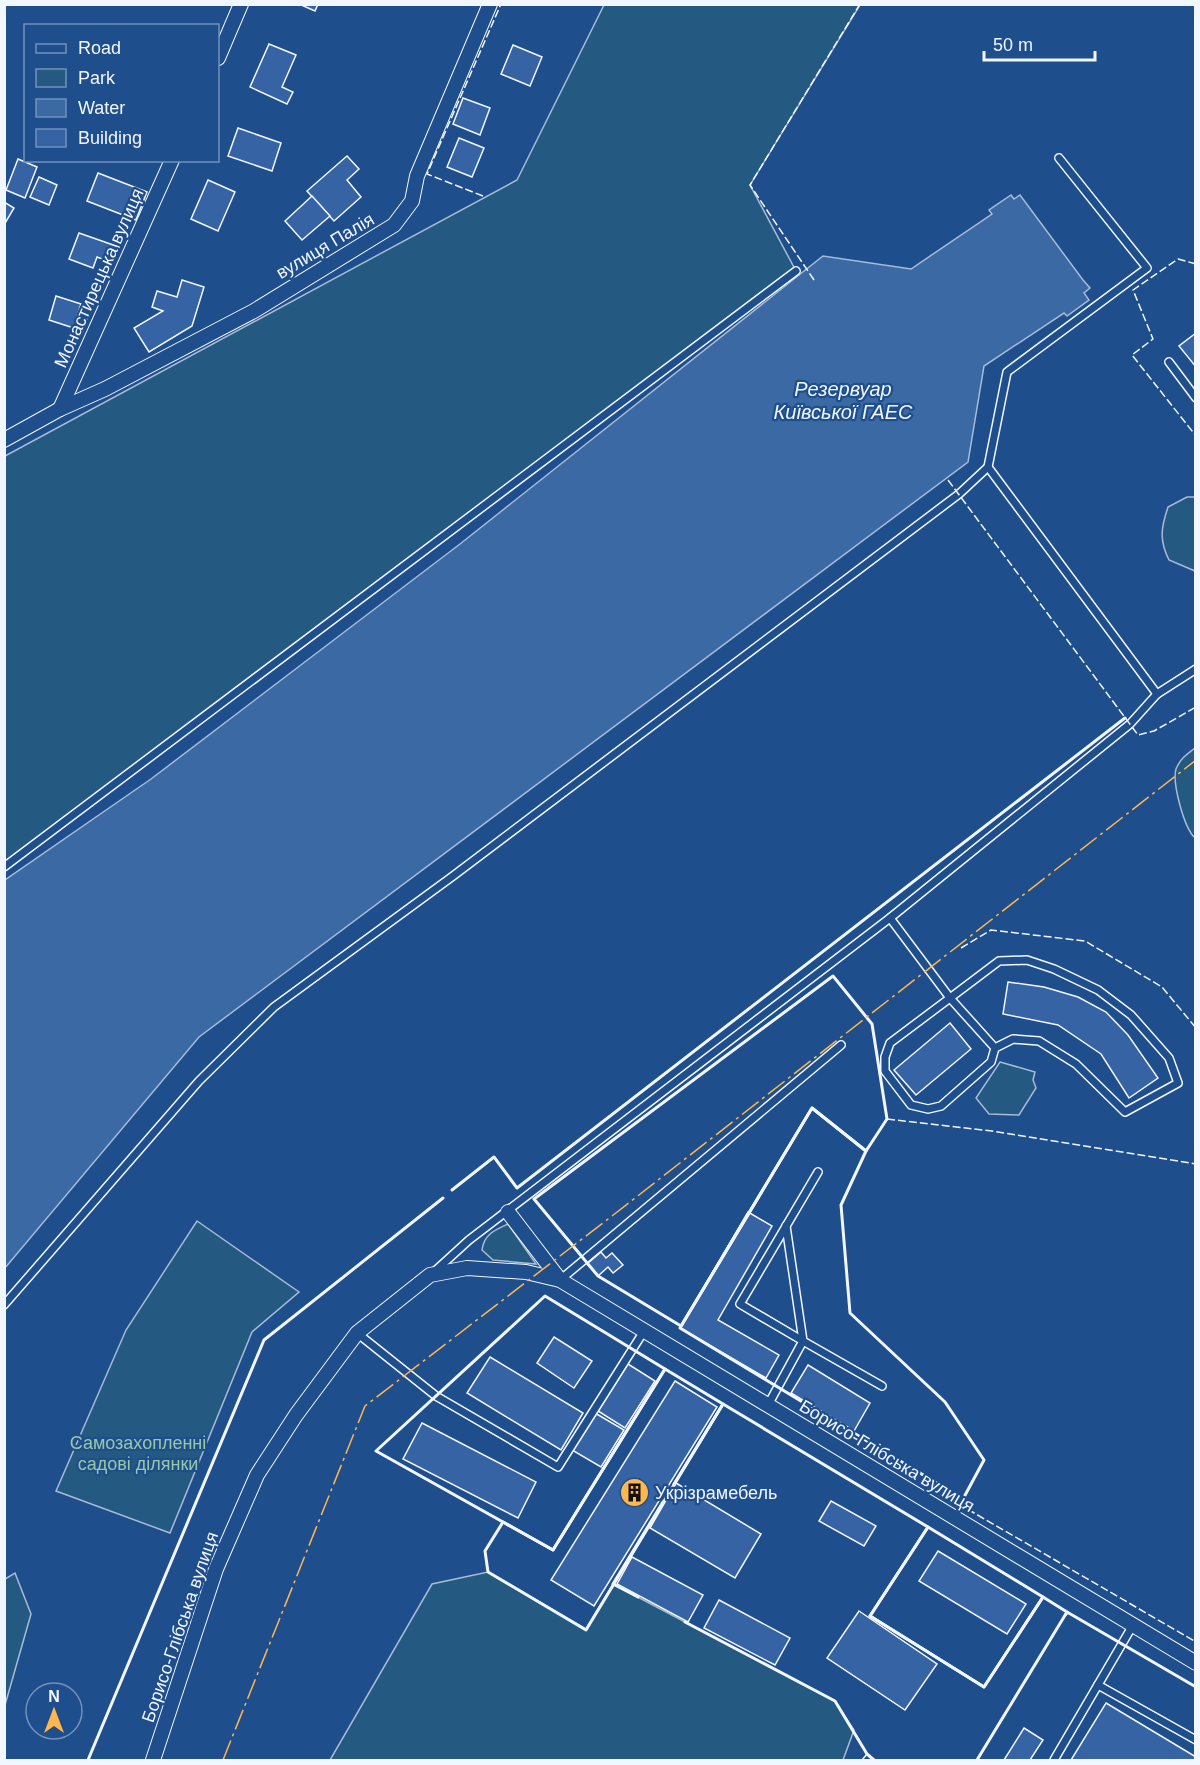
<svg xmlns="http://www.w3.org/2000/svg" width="1200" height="1765" viewBox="0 0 1200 1765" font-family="Arial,sans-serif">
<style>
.green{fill:#245a82;stroke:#a8bbd7;stroke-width:1.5}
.water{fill:#3b69a3;stroke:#a8bbd7;stroke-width:1.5}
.building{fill:#3563a3;stroke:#f2f6ff;stroke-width:1.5}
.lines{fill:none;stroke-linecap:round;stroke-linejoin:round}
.service-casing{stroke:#f2f6ff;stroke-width:10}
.minor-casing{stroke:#f2f6ff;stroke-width:16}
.service{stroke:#1f4e8c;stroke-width:7}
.minor{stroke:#1f4e8c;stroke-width:14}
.fence{stroke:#f2f6ff;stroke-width:1.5;stroke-dasharray:8 3;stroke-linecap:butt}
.wall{stroke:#f2f6ff;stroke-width:3}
.power{stroke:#ffb74d;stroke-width:1.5;stroke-dasharray:21 4.5 3 4.5;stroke-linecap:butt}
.labels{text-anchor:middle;stroke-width:4.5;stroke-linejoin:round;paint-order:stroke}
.street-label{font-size:18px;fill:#f2f6ff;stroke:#1f4e8c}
.park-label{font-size:18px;fill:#97c8a6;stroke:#1f4e8c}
.poi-label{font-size:18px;fill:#f2f6ff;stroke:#1f4e8c;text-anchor:start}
.water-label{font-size:20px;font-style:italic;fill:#f2f6ff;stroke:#1f4e8c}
</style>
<rect width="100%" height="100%" fill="#1f4e8c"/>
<!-- green -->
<g class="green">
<path d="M604,5H860L750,185L796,271L5,866V456L517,180Z"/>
<path d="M1187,497H1195V571L1169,560C1159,540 1161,528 1168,507Z"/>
<path d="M1195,748V838C1184,828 1172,783 1176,769C1180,759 1187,754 1195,748Z"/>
<path d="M1000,1062L1035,1072L1033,1080L1036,1088L1019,1115L989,1114L976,1098Z"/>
<path d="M197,1221L299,1292L252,1332L170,1533L56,1491L126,1330Z"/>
<path d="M508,1224L536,1264L493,1260L482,1250C484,1234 495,1230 508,1224Z"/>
<path d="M488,1572L586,1629L613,1584L835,1701L854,1730L843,1760H330L432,1584Z"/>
<path d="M15,1573L31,1614L5,1705V1579Z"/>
</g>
<!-- water -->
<path class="water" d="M1011,195L1014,199L1020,195L1083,280L1090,288L1084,293L1089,300L1067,316L1064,313L984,366L968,462L199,1037L5,1268V880L151,779L460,544L823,256L911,269L992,214L989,210Z"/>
<!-- building -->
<g class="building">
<path d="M299,4H318L315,11Z"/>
<path d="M269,44L296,55L282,87L293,92L287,104L250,87Z"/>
<path d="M513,45L542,57L530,86L501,74Z"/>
<path d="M463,98L490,108L480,135L453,124Z"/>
<path d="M238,128L281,143L272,171L228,156Z"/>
<path d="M459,138L484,148L472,177L447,167Z"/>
<path d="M347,156L359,169L347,180L361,197L334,221L307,191Z"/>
<path d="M18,159L37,167L25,198L6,190Z"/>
<path d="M98,173L147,192L136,220L87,201Z"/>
<path d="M39,177L57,185L49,205L30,197Z"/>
<path d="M208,180L235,192L218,231L191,219Z"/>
<path d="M312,196L330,216L302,240L285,221Z"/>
<path d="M4,202L14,208L4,225Z"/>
<path d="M79,233L119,247L113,263L97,257L93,268L69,259Z"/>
<path d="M182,280L204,287L192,326L149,352L134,328L163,311L152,307L157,291L177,297Z"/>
<path d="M56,296L81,304L77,316L87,319L83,331L49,320Z"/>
<path d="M1196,333V367L1179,346Z"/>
<path d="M1008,982L1044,987L1078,997L1106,1012L1128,1035L1158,1078L1129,1098L1101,1054L1058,1025L1003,1014Z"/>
<path d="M950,1023L971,1049L916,1095L894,1070Z"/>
<path d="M748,1212L772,1226L718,1320L779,1355L766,1378L680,1328Z"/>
<path d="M601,1252L606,1258L612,1253L623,1265L613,1273L608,1267L598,1276L587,1264Z"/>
<path d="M554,1337L592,1361L574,1388L537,1363Z"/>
<path d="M490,1357L583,1413L561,1450L467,1393Z"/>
<path d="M628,1364L655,1381L625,1428L598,1411Z"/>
<path d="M808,1365L870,1403L854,1431L791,1393Z"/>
<path d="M675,1381L717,1407L594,1606L551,1580Z"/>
<path d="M595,1413L624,1430L601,1467L572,1450Z"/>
<path d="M422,1423L536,1482L518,1518L403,1459Z"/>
<path d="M676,1483L761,1534L735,1578L650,1528Z"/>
<path d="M831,1501L876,1526L864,1546L819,1521Z"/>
<path d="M938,1551L1026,1604L1007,1634L919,1581Z"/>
<path d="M632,1557L703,1595L688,1622L617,1584Z"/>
<path d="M719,1600L790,1638L775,1665L704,1628Z"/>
<path d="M859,1611L937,1664L905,1710L827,1658Z"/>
<path d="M1106,1703L1196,1757V1760H1071Z"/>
<path d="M1024,1728L1043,1740L1030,1760H1004Z"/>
</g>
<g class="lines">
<defs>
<g id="service">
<path d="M1059,158L1147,268L1007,372L988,467L1157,694"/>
<path d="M1169,362L1196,398"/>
<path d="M4,867L796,271"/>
<path d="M890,918L950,998L999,961L1027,960L1054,969L1098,990L1131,1015L1169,1058L1178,1083L1125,1112L1076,1064L1039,1041L1013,1039L995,1048L950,998L890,1043L885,1057V1071L911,1105L928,1109L941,1106L991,1062L995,1048"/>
<path d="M786,1226L803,1341L882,1386"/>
<path d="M434,1272L469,1240L890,918L1130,724L1157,694L1196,669"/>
<path d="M560,1280L841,1045"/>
<path d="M4,1305L199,1081L274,1007L453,876L959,494L988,467"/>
<path d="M357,1333L436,1396L558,1467L644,1331"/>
<path d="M768,1405L803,1341L740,1304L818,1172"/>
<path d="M1098,1685L1196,1740"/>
<path d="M1054,1760L1133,1625"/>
</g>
<g id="minor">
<path d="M218,58L241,4"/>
<path d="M60,409L172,160"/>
<path d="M4,440L60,409L105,389L254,311L394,225L412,201L417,176L490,4"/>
<path d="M508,1212L560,1280"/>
<path d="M153,1760L216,1569L257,1475L296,1415L357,1333L430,1275L467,1268L526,1272L560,1280L1196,1663"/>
</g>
</defs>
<!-- service casing -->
<use href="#service" class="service-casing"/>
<!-- minor casing -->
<use href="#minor" class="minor-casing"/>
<!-- service -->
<use href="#service" class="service"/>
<!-- minor -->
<use href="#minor" class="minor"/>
<!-- fence -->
<g class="fence">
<path d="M483,196L427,174L501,4"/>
<path d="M1196,264L1178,259L1133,290L1153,339L1132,355L1196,436"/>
<path d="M814,280L750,185L860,4"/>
<path d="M948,480L1138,735L1154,731L1196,707"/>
<path d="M961,948L991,930L1085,941L1162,987L1196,1028"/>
<path d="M887,1119L992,1131L1196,1164"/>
<path d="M963,1499L969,1510L1196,1642"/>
<path d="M862,1760L867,1754L874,1760"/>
</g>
<!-- wall -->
<g class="wall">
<path d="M833,976L872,1024L887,1119L866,1151L812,1108L681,1326L598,1276L534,1199Z"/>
<path d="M812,1108L866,1151L841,1205L850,1313L945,1402L984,1460L963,1499L680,1328Z"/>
<path d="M452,1190L494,1157L517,1188L1125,718"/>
<path d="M545,1296L665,1369L553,1550L376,1451Z"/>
<path d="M665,1369L723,1404L586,1630L488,1572L485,1551L503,1522L553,1550Z"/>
<path d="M674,1484L723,1404L928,1527L870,1616L984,1687L1043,1597L1067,1612L977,1760"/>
<path d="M928,1527L1043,1597L984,1687L870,1616Z"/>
<path d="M638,1597L613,1584L663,1502"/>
<path d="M1066,1614L1067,1612L1196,1687"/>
<path d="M685,1622L835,1701L867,1754L874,1760"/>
<path d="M88,1760L264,1340L443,1198"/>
</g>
<!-- power -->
<path class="power" d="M223,1760L365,1406L612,1216L1196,760"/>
</g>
<!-- icons -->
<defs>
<symbol id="building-disc" viewBox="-11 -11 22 22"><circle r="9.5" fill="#ffb74d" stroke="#1f4e8c"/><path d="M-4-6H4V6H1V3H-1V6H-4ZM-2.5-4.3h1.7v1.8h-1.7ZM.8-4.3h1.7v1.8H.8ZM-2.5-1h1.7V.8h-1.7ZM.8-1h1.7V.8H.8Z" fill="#111"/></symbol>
</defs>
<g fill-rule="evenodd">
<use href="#building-disc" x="618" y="1476" width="33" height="33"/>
</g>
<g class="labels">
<!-- street labels -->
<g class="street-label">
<text transform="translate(325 246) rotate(-31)" y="6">вулиця Палія</text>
<text transform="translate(99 278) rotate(-66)" y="6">Монастирецька вулиця</text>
<text transform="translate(887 1456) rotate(31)" y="6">Борисо-Глібська вулиця</text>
<text transform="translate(180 1627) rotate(-71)" y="6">Борисо-Глібська вулиця</text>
</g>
<!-- park labels -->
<g class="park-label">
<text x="138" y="1449">Самозахопленні<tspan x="138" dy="21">садові ділянки</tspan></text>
</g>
<!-- poi labels -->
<g class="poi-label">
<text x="655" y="1499">Укрізрамебель</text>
</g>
<!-- water labels -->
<g class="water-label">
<text x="843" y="396">Резервуар<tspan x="843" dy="23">Київської ГАЕС</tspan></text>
</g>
</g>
<!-- border -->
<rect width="1200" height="1765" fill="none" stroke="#f2f6ff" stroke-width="12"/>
<!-- legend -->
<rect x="24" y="24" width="195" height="138" fill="#1f4e8c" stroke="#7391ba" stroke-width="1.5"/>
<rect x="36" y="44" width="30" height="9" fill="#1f4e8c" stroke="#7391ba" stroke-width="1.5"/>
<text x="78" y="54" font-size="18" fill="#f2f6ff">Road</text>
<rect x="36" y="69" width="30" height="18" fill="#245a82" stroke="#7391ba" stroke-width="1.5"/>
<text x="78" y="84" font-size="18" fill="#f2f6ff">Park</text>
<rect x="36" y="99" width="30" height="18" fill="#3b69a3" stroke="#7391ba" stroke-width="1.5"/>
<text x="78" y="114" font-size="18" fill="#f2f6ff">Water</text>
<rect x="36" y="129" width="30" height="18" fill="#3563a3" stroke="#7391ba" stroke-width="1.5"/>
<text x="78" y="144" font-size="18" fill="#f2f6ff">Building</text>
<!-- north arrow -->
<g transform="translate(54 1711)"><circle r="28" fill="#1f4e8c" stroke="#7391ba" stroke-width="1.5"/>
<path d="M0-4.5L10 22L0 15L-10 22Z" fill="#ffb74d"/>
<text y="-9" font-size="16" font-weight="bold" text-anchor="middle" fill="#f2f6ff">N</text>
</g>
<!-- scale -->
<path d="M984 51v9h111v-9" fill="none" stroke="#f2f6ff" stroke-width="3"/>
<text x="993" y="51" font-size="18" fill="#f2f6ff" stroke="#1f4e8c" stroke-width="4.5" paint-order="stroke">50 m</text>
</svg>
